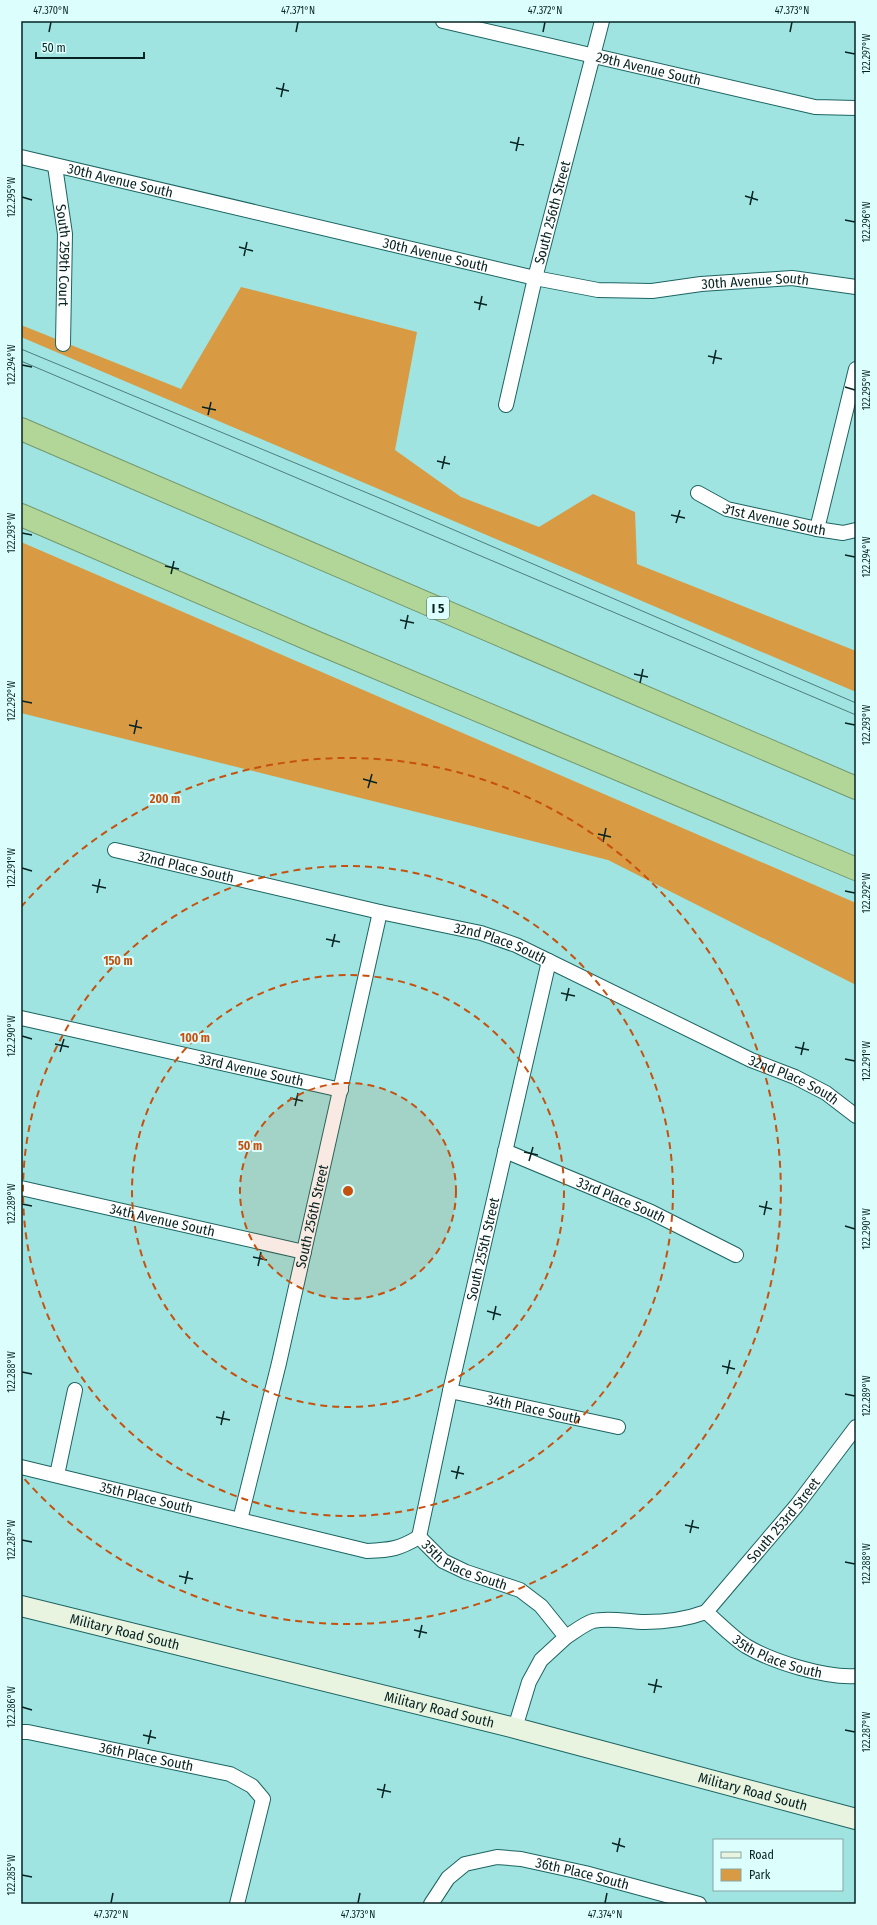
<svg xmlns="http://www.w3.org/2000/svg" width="877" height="1925" viewBox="0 0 877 1925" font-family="'Fira Sans Condensed',sans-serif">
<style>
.green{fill:#d89b44}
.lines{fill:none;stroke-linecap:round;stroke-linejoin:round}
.street-casing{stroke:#1c6462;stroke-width:16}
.secondary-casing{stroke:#1c6462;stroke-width:22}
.highway-casing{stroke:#75976e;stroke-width:24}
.street{stroke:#fff;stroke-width:14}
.secondary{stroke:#e8f3e0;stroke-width:20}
.highway{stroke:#b1d697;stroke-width:22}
.tram{stroke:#4e7e7c;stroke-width:1}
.ticks{fill:none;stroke:#062322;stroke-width:1.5}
.ring{fill:none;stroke:#c6510f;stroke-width:2;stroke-dasharray:7 5}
.labels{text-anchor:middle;stroke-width:4;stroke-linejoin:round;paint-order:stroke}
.shield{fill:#dcfefc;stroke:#466563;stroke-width:1}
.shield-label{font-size:13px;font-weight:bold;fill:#062322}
.street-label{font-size:14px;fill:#062322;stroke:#dcfefc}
.centre{fill:#c6510f;stroke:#dcfefc;stroke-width:2}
.ring-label{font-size:12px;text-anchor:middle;font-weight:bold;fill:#c6510f;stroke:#dcfefc;stroke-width:4;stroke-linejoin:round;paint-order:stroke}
.neatline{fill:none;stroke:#062322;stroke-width:1.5}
.ticks-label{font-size:10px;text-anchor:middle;fill:#062322}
</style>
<rect width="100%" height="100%" fill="#9fe4e1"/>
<!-- green -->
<g class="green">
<path d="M241,287L417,332L395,450L461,497L539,527L593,494L635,512L637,564L856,651V692L21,337V325L181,389Z"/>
<path d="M21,542L856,903V985L608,860L21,713Z"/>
</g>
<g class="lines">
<defs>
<g id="street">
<path id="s1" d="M443,21L815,107L856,108"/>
<path id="s2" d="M21,157L535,278L598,290L652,291L701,284L792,278L856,287"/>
<path id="s3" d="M55,166L65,234L63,344"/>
<path id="s4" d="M506,405L535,278L602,21"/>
<path id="s5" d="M698,493L727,509L817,529L843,533L856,530"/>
<path d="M817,529L856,369"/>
<path id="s6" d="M115,850L380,912L481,933L516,945L751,1060L795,1077L826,1093L856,1116"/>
<path id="s7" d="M21,1018L341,1090"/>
<path id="s8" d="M505,1151L651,1212L736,1255"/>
<path id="s9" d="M21,1188L304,1252"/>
<path id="s10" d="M450,1391L618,1427"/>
<path id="s11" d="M21,1467L367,1551C391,1550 399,1549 419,1537"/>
<path d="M57,1475L75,1390"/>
<path id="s12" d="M240,1520L279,1363L380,912"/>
<path id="s13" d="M419,1537L450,1391L549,961"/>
<path id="s14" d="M419,1537L443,1561L466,1572L520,1590L541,1606L566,1637C574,1632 584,1624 593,1621C610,1617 628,1622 645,1622C667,1622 687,1619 706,1612"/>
<path id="s15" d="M706,1612L797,1505L856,1427"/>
<path id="s16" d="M706,1612C719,1623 732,1637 746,1646C773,1662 825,1678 856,1676"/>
<path d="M515,1728L529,1682L541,1660L566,1637"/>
<path id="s17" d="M21,1732H28L230,1774L252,1786L263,1799L237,1904"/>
<path id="s18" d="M431,1904L448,1878L465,1864L497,1857L521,1859L585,1873L699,1904"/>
</g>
<g id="secondary">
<path id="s19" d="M21,1606L515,1728L856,1819"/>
</g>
<g id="highway">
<path d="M21,429L856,788"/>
<path d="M21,515L313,641L856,869"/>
</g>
</defs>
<!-- street casing -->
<use href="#street" class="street-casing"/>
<!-- secondary casing -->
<use href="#secondary" class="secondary-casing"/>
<!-- highway casing -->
<use href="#highway" class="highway-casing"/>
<!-- street -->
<use href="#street" class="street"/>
<!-- secondary -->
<use href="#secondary" class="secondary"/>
<!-- highway -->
<use href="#highway" class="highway"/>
<!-- tram -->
<g class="tram">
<path d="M21,349L389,502L856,703"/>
<path d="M21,361L856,715"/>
</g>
</g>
<!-- ticks -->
<path class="ticks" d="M49,32L51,22M296,32L298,22M543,32L545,22M790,32L792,22M845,52L855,54M276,88L289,91M281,97L284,83M510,142L524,145M516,151L519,137M745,196L758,200M22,197L32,200M750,205L753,191M845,220L855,222M239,247L253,251M244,256L247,242M474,302L487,305M479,310L482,296M708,356L722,359M713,364L716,350M22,365L32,367M845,387L855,390M202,407L216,410M208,415L211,402M437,461L450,464M442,469L445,456M671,515L685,518M676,523L680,510M22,533L32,535M845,555L855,557M165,566L179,569M171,574L174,561M400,620L414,623M405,629L408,615M634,674L648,677M640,683L643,669M22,701L32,703M845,723L855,725M129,725L142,728M134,734L137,720M363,779L377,783M368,788L372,774M598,834L611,837M603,842L606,828M22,868L32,871M92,885L106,888M845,891L855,893M97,893L100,879M326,939L340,942M332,947L335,934M561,993L575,996M566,1001L569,988M22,1036L32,1039M55,1044L69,1047M795,1047L809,1050M60,1052L64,1039M801,1055L804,1042M845,1059L855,1061M290,1098L303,1101M295,1106L298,1093M524,1152L538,1155M529,1161L533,1147M22,1204L32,1206M759,1206L772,1209M764,1215L767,1201M845,1226L855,1229M253,1257L267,1260M258,1266L261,1252M487,1311L501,1315M493,1320L496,1306M722,1366L735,1369M22,1372L32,1374M727,1374L730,1360M845,1394L855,1396M216,1417L230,1420M221,1425L224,1411M451,1471L464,1474M456,1479L459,1466M685,1525L699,1528M690,1533L693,1520M22,1540L32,1542M845,1562L855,1564M179,1576L193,1579M185,1584L188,1571M414,1630L427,1633M419,1638L422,1625M648,1684L662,1687M654,1693L657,1679M22,1707L32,1710M845,1730L855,1732M143,1735L156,1738M148,1744L151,1730M377,1789L391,1792M382,1798L385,1784M612,1843L625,1847M617,1852L620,1838M22,1875L32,1877M111,1903L113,1893M358,1903L360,1893M605,1903L607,1893"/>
<!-- distance rings -->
<circle cx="348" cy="1191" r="108" fill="#c6510f" fill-opacity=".12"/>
<g class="ring">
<circle cx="348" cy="1191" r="108"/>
<circle cx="348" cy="1191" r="216"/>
<circle cx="348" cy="1191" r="325"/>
<path d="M21 907A433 433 0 1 1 21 1475"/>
</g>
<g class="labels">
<!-- shield labels -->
<rect class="shield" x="427" y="597" width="22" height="22" rx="3"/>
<g class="shield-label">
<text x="438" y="613">I 5</text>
</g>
<!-- street labels -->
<g class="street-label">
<text dy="5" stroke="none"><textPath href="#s1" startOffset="211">29th Avenue South</textPath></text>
<text dy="5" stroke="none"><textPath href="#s2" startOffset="102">30th Avenue South</textPath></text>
<text dy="5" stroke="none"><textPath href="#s4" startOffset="198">South 256th Street</textPath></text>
<text dy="5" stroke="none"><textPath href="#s3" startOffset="90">South 259th Court</textPath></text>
<text dy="5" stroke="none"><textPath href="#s2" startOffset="426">30th Avenue South</textPath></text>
<text dy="5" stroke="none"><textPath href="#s2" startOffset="750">30th Avenue South</textPath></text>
<text dy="5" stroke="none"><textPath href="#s5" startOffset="82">31st Avenue South</textPath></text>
<text dy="5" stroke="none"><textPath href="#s6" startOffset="73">32nd Place South</textPath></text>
<text dy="5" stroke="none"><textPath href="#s6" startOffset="397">32nd Place South</textPath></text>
<text dy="5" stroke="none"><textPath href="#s7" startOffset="236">33rd Avenue South</textPath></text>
<text dy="5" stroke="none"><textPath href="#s6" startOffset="721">32nd Place South</textPath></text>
<text dy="5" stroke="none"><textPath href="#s8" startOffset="126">33rd Place South</textPath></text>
<text dy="5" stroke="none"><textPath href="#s12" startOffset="312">South 256th Street</textPath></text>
<text dy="5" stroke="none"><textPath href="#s9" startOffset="145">34th Avenue South</textPath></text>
<text dy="5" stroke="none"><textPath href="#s13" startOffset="295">South 255th Street</textPath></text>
<text dy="5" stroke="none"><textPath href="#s10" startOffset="86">34th Place South</textPath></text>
<text dy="5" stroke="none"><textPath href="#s11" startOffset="129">35th Place South</textPath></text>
<text dy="5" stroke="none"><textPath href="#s15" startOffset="120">South 253rd Street</textPath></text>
<text dy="5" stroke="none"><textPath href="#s14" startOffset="55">35th Place South</textPath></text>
<text dy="5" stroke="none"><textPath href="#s19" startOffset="107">Military Road South</textPath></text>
<text dy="5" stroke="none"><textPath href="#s16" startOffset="86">35th Place South</textPath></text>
<text dy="5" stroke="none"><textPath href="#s19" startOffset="431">Military Road South</textPath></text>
<text dy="5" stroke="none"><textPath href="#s17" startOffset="128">36th Place South</textPath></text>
<text dy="5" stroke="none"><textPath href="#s19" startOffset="755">Military Road South</textPath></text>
<text dy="5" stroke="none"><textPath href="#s18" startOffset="173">36th Place South</textPath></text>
</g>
</g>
<circle cx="348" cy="1191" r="6" class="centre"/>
<g class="ring-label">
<text x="165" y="803">200 m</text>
<text x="118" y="965">150 m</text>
<text x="195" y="1042">100 m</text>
<text x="250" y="1150">50 m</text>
</g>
<!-- border -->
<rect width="877" height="1925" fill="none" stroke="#dcfefc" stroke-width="44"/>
<!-- legend -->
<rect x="713" y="1839" width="130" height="52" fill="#dcfefc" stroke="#86a6a5"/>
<rect x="721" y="1852" width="20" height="6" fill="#e8f3e0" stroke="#86a6a5"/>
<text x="749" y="1859" font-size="12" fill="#062322">Road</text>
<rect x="721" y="1869" width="20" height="12" fill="#d89b44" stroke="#86a6a5"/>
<text x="749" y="1879" font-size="12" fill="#062322">Park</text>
<!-- scale -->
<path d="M36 52v6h108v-6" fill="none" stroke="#062322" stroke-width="2"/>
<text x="42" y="52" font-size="12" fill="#062322" stroke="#dcfefc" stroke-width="3" paint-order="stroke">50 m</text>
<rect x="22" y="22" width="833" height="1881" class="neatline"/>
<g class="ticks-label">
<text x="51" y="14">47.370°N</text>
<text x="298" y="14">47.371°N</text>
<text x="545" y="14">47.372°N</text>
<text x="792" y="14">47.373°N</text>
<text transform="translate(866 54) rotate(-90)" y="4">122.297°W</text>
<text transform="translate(11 197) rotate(-90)" y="4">122.295°W</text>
<text transform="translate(866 222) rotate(-90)" y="4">122.296°W</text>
<text transform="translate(11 365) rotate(-90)" y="4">122.294°W</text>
<text transform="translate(866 390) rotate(-90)" y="4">122.295°W</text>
<text transform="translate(11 533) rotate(-90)" y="4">122.293°W</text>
<text transform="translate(866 557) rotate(-90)" y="4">122.294°W</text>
<text transform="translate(11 701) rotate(-90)" y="4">122.292°W</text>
<text transform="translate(866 725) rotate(-90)" y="4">122.293°W</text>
<text transform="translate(11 868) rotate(-90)" y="4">122.291°W</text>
<text transform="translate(866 893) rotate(-90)" y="4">122.292°W</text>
<text transform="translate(11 1036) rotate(-90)" y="4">122.290°W</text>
<text transform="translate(866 1061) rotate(-90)" y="4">122.291°W</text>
<text transform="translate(11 1204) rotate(-90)" y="4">122.289°W</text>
<text transform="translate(866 1229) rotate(-90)" y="4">122.290°W</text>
<text transform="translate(11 1372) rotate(-90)" y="4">122.288°W</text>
<text transform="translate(866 1396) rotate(-90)" y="4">122.289°W</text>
<text transform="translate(11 1540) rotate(-90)" y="4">122.287°W</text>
<text transform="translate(866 1564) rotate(-90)" y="4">122.288°W</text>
<text transform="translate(11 1707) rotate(-90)" y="4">122.286°W</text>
<text transform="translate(866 1732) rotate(-90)" y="4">122.287°W</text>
<text transform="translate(11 1875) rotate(-90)" y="4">122.285°W</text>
<text x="111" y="1918">47.372°N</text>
<text x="358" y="1918">47.373°N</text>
<text x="605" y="1918">47.374°N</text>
</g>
</svg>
